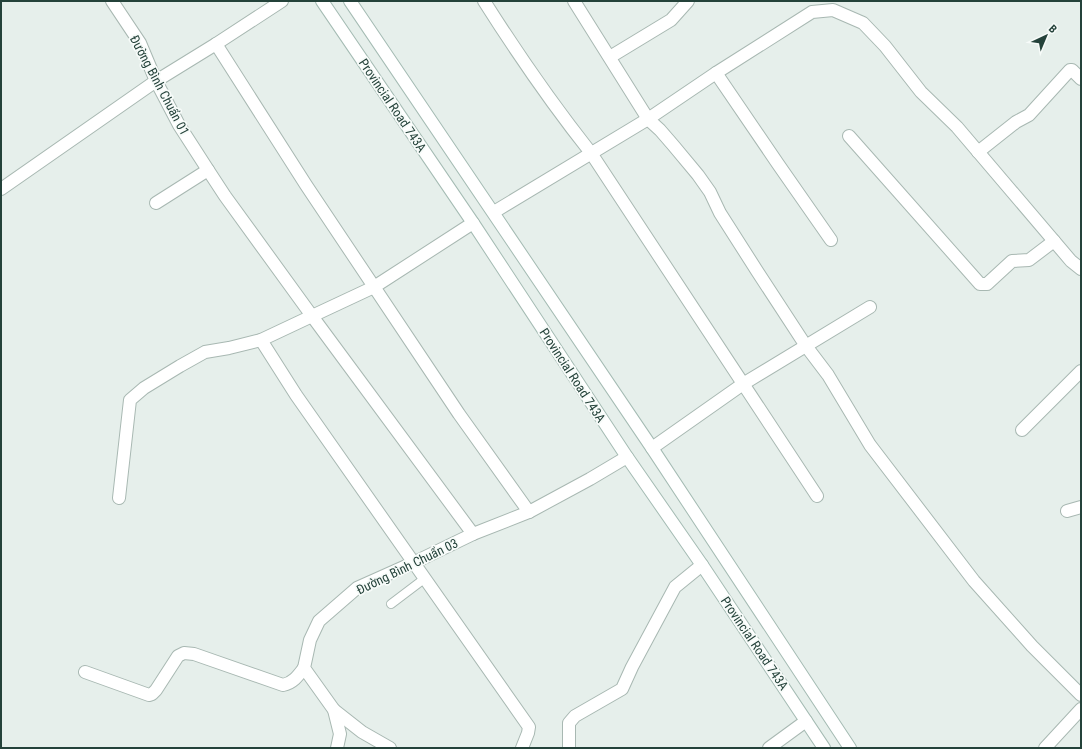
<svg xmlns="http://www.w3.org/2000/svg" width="1082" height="749" viewBox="0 0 1082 749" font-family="'Roboto Condensed',sans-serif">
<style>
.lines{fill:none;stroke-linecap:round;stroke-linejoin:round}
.lane-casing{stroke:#a8b8b2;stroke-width:10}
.street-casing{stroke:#a8b8b2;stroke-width:14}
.secondary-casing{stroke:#a4bbb3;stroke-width:14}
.lane{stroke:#fff;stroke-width:8}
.street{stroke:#fff;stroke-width:12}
.secondary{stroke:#fff;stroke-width:12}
.labels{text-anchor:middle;stroke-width:3.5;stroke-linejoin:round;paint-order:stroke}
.street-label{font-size:13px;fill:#24423a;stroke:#f7fbf9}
</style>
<rect width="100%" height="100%" fill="#e6efeb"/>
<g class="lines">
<defs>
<path id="lane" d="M391,604L424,579"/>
<g id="street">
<path d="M112,1L140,43L156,81L179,125L208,170L225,196L312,316L261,340L229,348L205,352L180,366L144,388L130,400L119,498"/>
<path d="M484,1C517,53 552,104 591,153L817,496"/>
<path d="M574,1L648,119L660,130L673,145L698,175L710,192L720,213L757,271L806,346L828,375L870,445L974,581L1032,646L1081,695"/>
<path d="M216,44L306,185L459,414L529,512"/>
<path d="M610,57L671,20L688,1"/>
<path d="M716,73L778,164L831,240"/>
<path d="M849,136L980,284H987L1012,261L1029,260L1054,241"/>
<path d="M978,152L1016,122L1029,115L1070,70H1072L1081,79"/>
<path d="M1,189L156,81L216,44L282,1"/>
<path d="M156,203L208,170"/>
<path d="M494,212L648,119L716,73L812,12L833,10L863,23L885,46L921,92L957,127L1071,261L1081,269"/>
<path d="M473,223L374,287L312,316L473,534"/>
<path d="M261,340L296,395L529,727L528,733L522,748"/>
<path d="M1022,430L1081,371"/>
<path d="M652,448L743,384L870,307"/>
<path d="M1067,511L1081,507"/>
<path d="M85,672L149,695L152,694L156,690L178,656L184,653L194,654L283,685C293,683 298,676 304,668"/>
<path d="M334,710L362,732L390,748"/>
<path d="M337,748L340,734L334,710L304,668L310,640L319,621L357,588L413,563L473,534L529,512L590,479L627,457"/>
<path d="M569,748V723L575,716L622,689L632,667L675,587L702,565"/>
<path d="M769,748L806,721"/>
<path d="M1045,748L1081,709"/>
</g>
<g id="secondary">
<path d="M322,1L473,223L627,457L702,565L824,748"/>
<path d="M350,1L652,448L850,748"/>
</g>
</defs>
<!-- lane casing -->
<use href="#lane" class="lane-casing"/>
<!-- street casing -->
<use href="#street" class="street-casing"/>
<!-- secondary casing -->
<use href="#secondary" class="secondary-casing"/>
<!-- lane -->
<use href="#lane" class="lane"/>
<!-- street -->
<use href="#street" class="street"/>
<!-- secondary -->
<use href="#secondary" class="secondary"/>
</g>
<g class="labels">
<!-- street labels -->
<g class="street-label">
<text transform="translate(160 85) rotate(62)" y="5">Đường Bình Chuẩn 01</text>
<text transform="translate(393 105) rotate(56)" y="5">Provincial Road 743A</text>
<text transform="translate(573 375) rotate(57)" y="5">Provincial Road 743A</text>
<text transform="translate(407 566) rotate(-26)" y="5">Đường Bình Chuẩn 03</text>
<text transform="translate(755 643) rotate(56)" y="5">Provincial Road 743A</text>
</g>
</g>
<!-- border -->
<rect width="1082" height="749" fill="none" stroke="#24423a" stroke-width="4"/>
<!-- north arrow -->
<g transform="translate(1046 36) rotate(44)" stroke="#f7fbf9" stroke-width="3" paint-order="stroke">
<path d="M0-3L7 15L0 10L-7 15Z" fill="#24423a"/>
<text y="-6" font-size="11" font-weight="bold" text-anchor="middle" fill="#24423a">B</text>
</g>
</svg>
